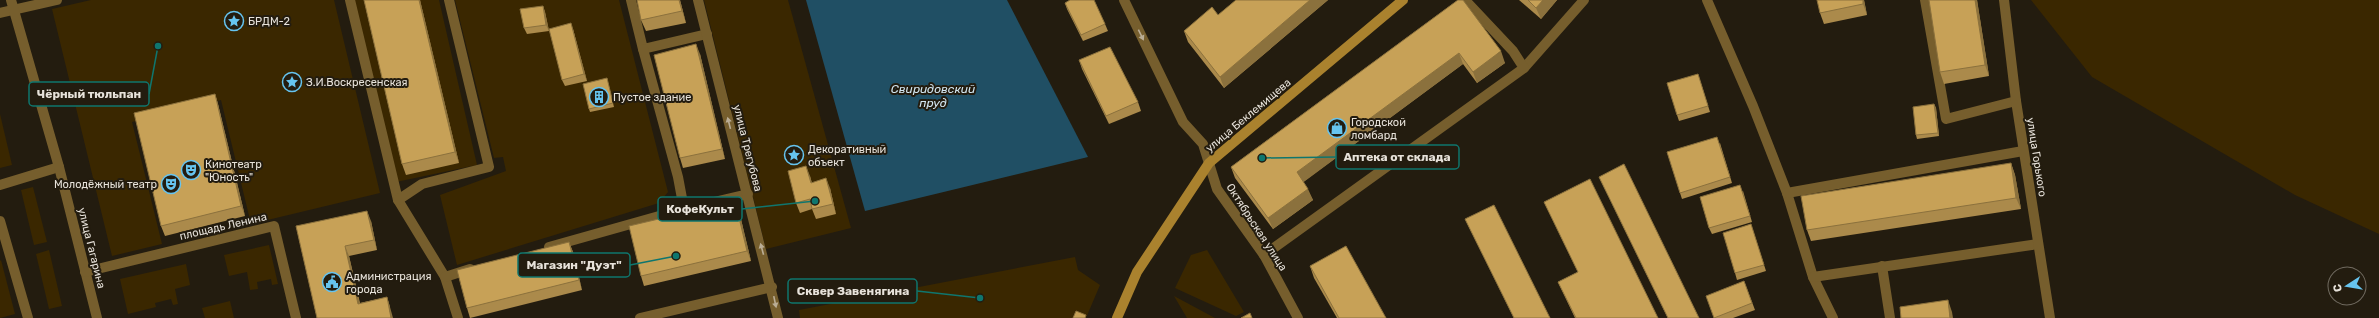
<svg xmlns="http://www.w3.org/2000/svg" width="2379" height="318" viewBox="0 0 2379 318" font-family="Rubik,sans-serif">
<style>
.green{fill:#3a2700}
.water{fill:#204f64}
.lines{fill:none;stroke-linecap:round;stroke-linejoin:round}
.lane{stroke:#765e2d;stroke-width:10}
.street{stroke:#765e2d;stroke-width:10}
.secondary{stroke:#aa822e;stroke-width:10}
.wall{fill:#ab8a4b}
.shaded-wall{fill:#8b713d}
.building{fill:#c7a157;stroke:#8b713d}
.oneway{fill:#baad95}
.labels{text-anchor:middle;stroke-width:4;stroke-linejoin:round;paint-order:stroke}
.poi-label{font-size:11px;fill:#e7e2da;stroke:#231c0f;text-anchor:start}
.street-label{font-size:11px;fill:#e7e2da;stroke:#231c0f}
.water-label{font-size:12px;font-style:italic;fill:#d3e7f2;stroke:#231c0f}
.leader{fill:none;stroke:#0f766e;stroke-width:1.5}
.callout-dot{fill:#0f766e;stroke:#231c0f;stroke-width:1.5}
.callout{fill:#231c0f;stroke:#0f766e;stroke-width:1.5}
.callout-label{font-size:12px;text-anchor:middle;font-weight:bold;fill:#e7e2da}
</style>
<rect width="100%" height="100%" fill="#231c0f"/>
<!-- green -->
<g class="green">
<path d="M91,0H334L380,193L251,224L221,100L132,122L162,244L112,256L52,9Z"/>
<path d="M351,0H439L477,165L396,182Z"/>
<path d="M455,0H619L668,192L659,203L457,265L440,195L506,171L503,157L494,158Z"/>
<path d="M704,0H788L851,228L766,249Z"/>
<path d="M2031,0H2379V234L2295,195L2092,77Z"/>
<path d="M0,114L12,165L0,168Z"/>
<path d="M33,187L47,242L34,245L21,190Z"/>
<path d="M269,245L278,284L272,285L271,279L257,282L258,289L250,290L247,272L229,276L224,255Z"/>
<path d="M49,250L62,306L49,309L36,254Z"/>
<path d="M1207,250L1244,312L1236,316L1175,288L1191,255Z"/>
<path d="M1075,257L1078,270L1100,285L1086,318H800L799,310Z"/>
<path d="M1,260L15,314L0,318V261Z"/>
<path d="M186,264L190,285L175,289L178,304L173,305L171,299L155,303L156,307L128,314L120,279Z"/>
<path d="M1174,296L1215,318H1187Z"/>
<path d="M230,301L234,318H205L202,308Z"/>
</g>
<!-- water -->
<path class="water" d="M806,0H1007L1088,157L865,211Z"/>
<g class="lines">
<!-- lane -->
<g class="lane">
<path d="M350,0L398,200L445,277L458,318"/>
<path d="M631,0L643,49L707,34"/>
<path d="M1707,0L1753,106L1787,193L1813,277L1833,318"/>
<path d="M1925,0L1946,119L2016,101"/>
<path d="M0,13L57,0"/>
<path d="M643,49L678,177L684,209"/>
<path d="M1524,68L1584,0"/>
<path d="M0,185L59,167"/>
<path d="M1787,193L2023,151"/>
<path d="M398,200L422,184L489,167L449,0"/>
<path d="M0,221L28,318"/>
<path d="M549,247L684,209L748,194"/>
<path d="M1264,255L1524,68L1513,51L1465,0"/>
<path d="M1882,266L1890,318"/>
<path d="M445,277L470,269"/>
<path d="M1813,277L2038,244"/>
</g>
<!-- street -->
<g class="street">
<path d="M11,0L59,167L97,318"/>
<path d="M698,0L778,318"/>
<path d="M1124,0L1183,122L1203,144L1217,189L1264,255L1298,318"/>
<path d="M2004,0L2016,101L2050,318"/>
<path d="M85,272L274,226L296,318"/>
<path d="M640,318L772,287"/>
</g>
<!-- secondary -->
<path class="secondary" d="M1117,318L1137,272L1209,163L1403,0"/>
</g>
<!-- wall -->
<g class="wall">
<path d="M364,0H420L459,163L406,175L402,164Z"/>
<path d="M637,0H680L686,23L646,31L641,20Z"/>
<path d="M1236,0H1328L1224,88L1188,42L1184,31L1218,15Z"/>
<path d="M1458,0L1505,63L1477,83L1463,64L1303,182L1313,200L1273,229L1235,178L1231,167Z"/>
<path d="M1519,0H1557L1541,19Z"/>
<path d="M1864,0L1867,15L1824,24L1820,13Z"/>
<path d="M1977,0L1989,76L1944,84L1940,72Z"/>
<path d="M1065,3L1105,24L1108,31L1083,41L1067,9Z"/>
<path d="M543,6L545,12L549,31L527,34L524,28Z"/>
<path d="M573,29L587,81L565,86L562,80Z"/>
<path d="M700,54L725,159L683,168L680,158Z"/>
<path d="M1079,60L1138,102L1141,111L1109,124L1082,69Z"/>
<path d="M1698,74L1710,112L1679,121L1677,115Z"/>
<path d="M607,78L614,107L590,112L589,109Z"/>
<path d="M215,94L218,104L245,216L165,236L161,226Z"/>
<path d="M1934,104L1936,108L1939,136L1917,139L1916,135Z"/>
<path d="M1720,143L1732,183L1682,199L1680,193Z"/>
<path d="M2011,163L2015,175L2021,209L1811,241L1807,230Z"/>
<path d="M810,176L812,183L830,188L836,214L816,219L812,209L800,213L796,203Z"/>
<path d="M1599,177L1699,318H1668Z"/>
<path d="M1743,191L1752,222L1712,234L1709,228Z"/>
<path d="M1544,202L1658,318H1575L1558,282L1578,272Z"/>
<path d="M739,211L751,261L644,286L641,276Z"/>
<path d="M1465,219L1550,318H1514Z"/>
<path d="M371,221L377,250L349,256L360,303L387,297L390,307L317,318L296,226Z"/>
<path d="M1751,224L1766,271L1737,280L1735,273Z"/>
<path d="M569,242L573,252L582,290L470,318L467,308Z"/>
<path d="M1310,266L1386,318H1337L1314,278Z"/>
<path d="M1744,281L1755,310L1733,318H1714Z"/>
</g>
<!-- shaded-wall -->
<g class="shaded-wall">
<path d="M419,0H420L459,163L455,152Z"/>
<path d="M679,0H680L686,23L682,11Z"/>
<path d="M1310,0H1328L1224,88L1220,77Z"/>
<path d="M1543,0H1557L1541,19L1536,8Z"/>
<path d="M1863,0H1864L1867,15L1863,4Z"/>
<path d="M1975,0H1977L1989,76L1985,65Z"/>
<path d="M543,6L545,12L549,31L546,25Z"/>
<path d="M571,23L573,29L587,81L584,74Z"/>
<path d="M696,44L700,54L725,159L722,149Z"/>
<path d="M1501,51L1505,63L1477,83L1473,72Z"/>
<path d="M1459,53L1463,64L1301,184L1297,172Z"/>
<path d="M215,94L218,104L245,216L241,206Z"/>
<path d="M1934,104L1936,108L1939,136L1938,133Z"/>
<path d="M2011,163L2015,175L2021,209L2016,198Z"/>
<path d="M806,166L810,176L814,193L811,183Z"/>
<path d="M826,178L830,188L836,214L833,204Z"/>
<path d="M1308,189L1313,200L1273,229L1268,218Z"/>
<path d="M735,201L739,211L751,261L747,251Z"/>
<path d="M367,211L371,221L377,250L374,240Z"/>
<path d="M569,242L573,252L582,290L579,280Z"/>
<path d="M345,246L349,256L362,314L358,304Z"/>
<path d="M387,297L390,307L393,318H391Z"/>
<path d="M1948,300L1952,312L1953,318H1950Z"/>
</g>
<!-- building -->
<g class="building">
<path d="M364,0H419L455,152L402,164Z"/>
<path d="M637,0H679L682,11L641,20Z"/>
<path d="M1070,0H1094L1105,24L1081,35L1065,3Z"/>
<path d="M1236,0H1310L1220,77L1184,31L1212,7L1218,15Z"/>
<path d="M1458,0H1463L1501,51L1473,72L1459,53L1297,172L1308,189L1268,218L1231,167Z"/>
<path d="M1528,0H1543L1536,8Z"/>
<path d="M1817,0H1863V4L1820,13Z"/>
<path d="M1929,0H1975L1985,65L1940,72Z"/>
<path d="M543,6L546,25L524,28L520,9Z"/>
<path d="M571,23L584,74L562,80L549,29Z"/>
<path d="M696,44L722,149L680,158L654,55Z"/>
<path d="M1110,47L1138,102L1106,116L1079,60Z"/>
<path d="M1698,74L1708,106L1677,115L1667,83Z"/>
<path d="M607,78L613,103L589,109L583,84Z"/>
<path d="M215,94L241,206L161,226L134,113Z"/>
<path d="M1934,104L1938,133L1916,135L1913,107Z"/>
<path d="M1717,137L1730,177L1680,193L1667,152Z"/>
<path d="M2011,163L2016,198L1807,230L1801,196Z"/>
<path d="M1624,164L1699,318H1668L1599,177Z"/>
<path d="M806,166L811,183L826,178L833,204L812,209L810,199L796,203L788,171Z"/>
<path d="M1590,179L1658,318H1576L1558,282L1578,272L1544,202Z"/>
<path d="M1740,185L1750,216L1709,228L1700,197Z"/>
<path d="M735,201L747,251L641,276L629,226Z"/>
<path d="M1494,205L1550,318H1514L1465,219Z"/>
<path d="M367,211L374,240L345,246L358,304L387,297L391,318H317L296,226Z"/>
<path d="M1751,224L1764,265L1735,273L1723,233Z"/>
<path d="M569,242L579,280L467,308L457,270Z"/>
<path d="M1346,246L1386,318H1339L1310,266Z"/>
<path d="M1744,281L1752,303L1714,318L1706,296Z"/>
<path d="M1948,300L1950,318H1901L1900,307Z"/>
<path d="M1076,311L1086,315L1085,318H1073Z"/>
<path d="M1250,313L1252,318H1241Z"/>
</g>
<!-- one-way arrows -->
<defs><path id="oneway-solid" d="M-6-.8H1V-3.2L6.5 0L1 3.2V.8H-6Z"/></defs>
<g class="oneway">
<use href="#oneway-solid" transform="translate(1141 35) rotate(64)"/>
<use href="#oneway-solid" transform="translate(729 123) rotate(-104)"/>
<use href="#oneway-solid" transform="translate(762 249) rotate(-105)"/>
<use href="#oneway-solid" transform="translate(775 302) rotate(78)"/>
</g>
<!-- icons -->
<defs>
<symbol id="sight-ring" viewBox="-11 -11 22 22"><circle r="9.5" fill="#231c0f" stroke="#66c4ef" stroke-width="1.5"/><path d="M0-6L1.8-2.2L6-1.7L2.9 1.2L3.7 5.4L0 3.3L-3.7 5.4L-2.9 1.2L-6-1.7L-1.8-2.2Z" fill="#66c4ef"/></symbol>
<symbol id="building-ring" viewBox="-11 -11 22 22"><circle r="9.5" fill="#231c0f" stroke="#66c4ef" stroke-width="1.5"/><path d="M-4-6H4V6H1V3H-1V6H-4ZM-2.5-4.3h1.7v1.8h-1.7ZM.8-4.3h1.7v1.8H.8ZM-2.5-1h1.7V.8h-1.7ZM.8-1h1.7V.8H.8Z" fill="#66c4ef"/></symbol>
<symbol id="shop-ring" viewBox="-11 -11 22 22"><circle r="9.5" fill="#231c0f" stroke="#66c4ef" stroke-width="1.5"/><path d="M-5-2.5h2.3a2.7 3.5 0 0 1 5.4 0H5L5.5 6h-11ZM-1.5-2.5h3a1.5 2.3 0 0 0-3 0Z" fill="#66c4ef"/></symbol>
<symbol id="theatre-ring" viewBox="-11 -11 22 22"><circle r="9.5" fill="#231c0f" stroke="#66c4ef" stroke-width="1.5"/><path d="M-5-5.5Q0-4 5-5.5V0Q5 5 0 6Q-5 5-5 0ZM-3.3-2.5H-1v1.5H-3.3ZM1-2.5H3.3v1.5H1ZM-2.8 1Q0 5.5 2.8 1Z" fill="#66c4ef"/></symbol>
<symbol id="civic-ring" viewBox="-11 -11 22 22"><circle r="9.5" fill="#231c0f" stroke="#66c4ef" stroke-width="1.5"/><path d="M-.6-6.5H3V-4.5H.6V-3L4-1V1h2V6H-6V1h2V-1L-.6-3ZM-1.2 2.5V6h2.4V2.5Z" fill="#66c4ef"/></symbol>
</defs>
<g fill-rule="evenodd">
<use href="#sight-ring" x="223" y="10" width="22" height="22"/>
<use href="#sight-ring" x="281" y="71" width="22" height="22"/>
<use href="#building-ring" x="588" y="86" width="22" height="22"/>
<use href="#shop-ring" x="1326" y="117" width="22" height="22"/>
<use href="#sight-ring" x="783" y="144" width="22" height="22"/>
<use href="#theatre-ring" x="180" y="159" width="22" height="22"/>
<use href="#theatre-ring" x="160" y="173" width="22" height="22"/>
<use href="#civic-ring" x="321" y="271" width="22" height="22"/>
</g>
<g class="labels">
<!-- poi labels -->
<g class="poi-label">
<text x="248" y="25">БРДМ-2</text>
<text x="306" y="86">З.И.Воскресенская</text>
<text x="613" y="101">Пустое здание</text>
<text x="1351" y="126">Городской<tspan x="1351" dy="13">ломбард</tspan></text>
<text x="808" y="153">Декоративный<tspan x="808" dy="13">объект</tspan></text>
<text x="205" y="168">Кинотеатр<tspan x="205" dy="13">"Юность"</tspan></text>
<text x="157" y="188" text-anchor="end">Молодёжный театр</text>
<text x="346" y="280">Администрация<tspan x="346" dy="13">города</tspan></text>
</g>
<!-- street labels -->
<g class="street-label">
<text transform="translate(1248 115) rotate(-40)" y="4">улица Беклемищева</text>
<text transform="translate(748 148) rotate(76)" y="4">улица Трегубова</text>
<text transform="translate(2037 157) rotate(81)" y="4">улица Горького</text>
<text transform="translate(223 226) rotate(-13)" y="4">площадь Ленина</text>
<text transform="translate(1257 227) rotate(57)" y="4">Октябрьская улица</text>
<text transform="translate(92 248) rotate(76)" y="4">улица Гагарина</text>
</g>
<!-- water labels -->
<g class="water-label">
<text x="933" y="93">Свиридовский<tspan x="933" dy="14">пруд</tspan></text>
</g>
</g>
<!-- callouts -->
<path class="leader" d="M158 46L149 94M1262 158L1336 157M815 201L742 209M676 256L630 265M980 298L917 291"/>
<g class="callout-dot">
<circle cx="158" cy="46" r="4"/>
<circle cx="1262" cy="158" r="4"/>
<circle cx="815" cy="201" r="4"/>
<circle cx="676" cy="256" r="4"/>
<circle cx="980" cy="298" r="4"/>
</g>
<g class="callout">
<rect x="29" y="82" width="120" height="24" rx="4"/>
<rect x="1336" y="145" width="123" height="24" rx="4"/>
<rect x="658" y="197" width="84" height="24" rx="4"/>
<rect x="518" y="253" width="112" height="24" rx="4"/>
<rect x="788" y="279" width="129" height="24" rx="4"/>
</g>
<g class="callout-label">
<text x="89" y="98">Чёрный тюльпан</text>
<text x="1397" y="161">Аптека от склада</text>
<text x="700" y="213">КофеКульт</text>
<text x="574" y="269">Магазин "Дуэт"</text>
<text x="853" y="295">Сквер Завенягина</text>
</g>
<!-- north arrow -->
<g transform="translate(2347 286) rotate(258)"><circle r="19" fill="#231c0f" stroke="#716b60"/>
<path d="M0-3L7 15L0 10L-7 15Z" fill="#66c4ef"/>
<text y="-6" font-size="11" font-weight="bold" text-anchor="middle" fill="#e7e2da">С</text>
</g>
</svg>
